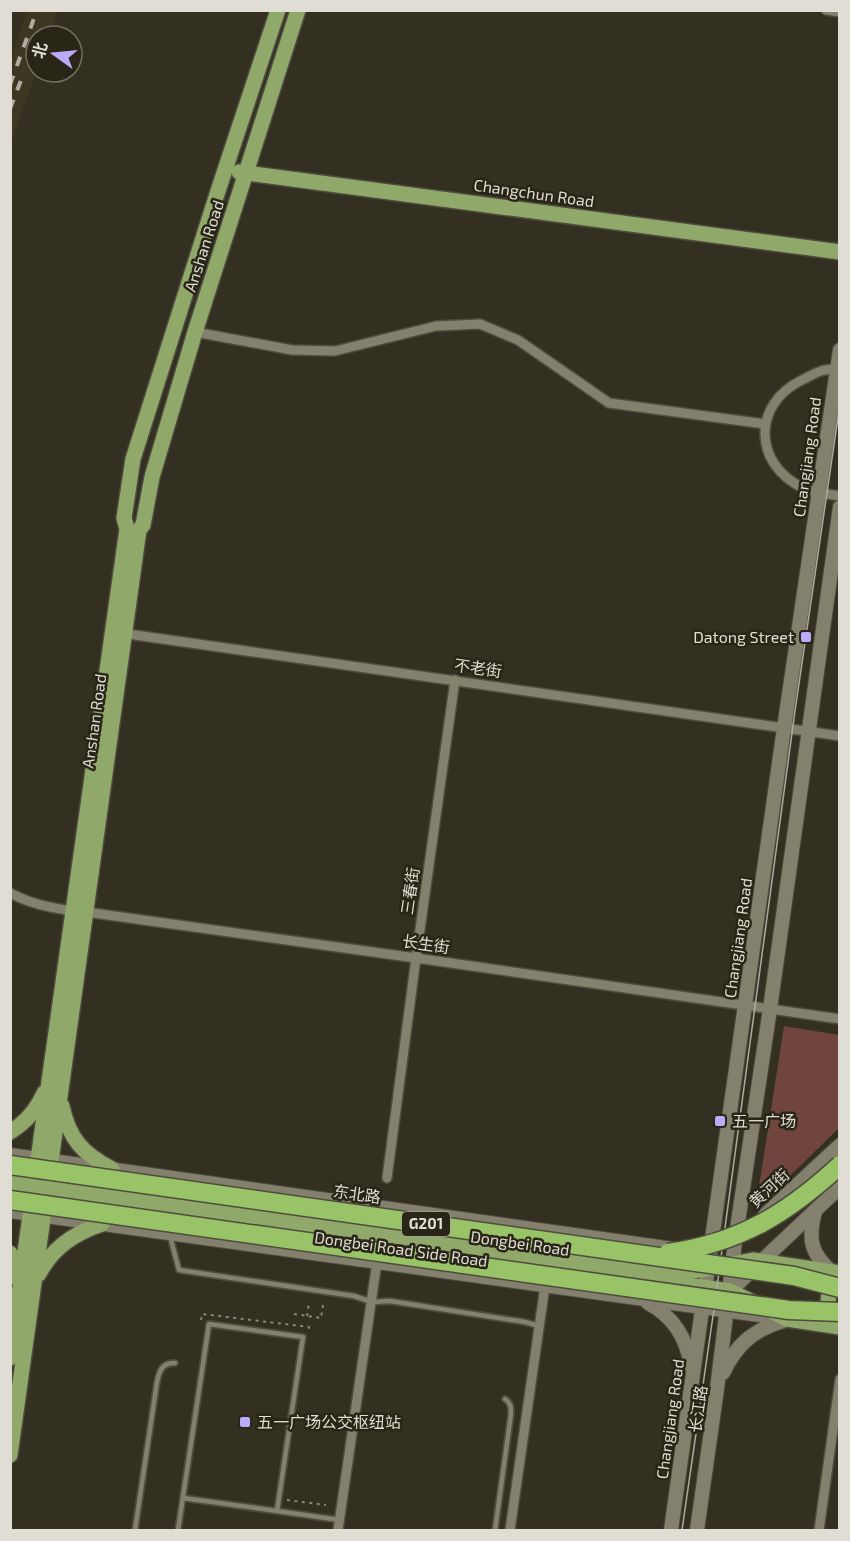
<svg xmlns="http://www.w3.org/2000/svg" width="850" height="1541" viewBox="0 0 850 1541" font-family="'Exo 2','Noto Sans SC',sans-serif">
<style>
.built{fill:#3c3721}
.green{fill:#6f453e}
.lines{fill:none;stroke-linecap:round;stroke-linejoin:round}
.lane-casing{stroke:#4f4b3f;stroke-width:8}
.street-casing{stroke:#4f4b3f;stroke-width:12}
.secondary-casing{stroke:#4f4b3f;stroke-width:16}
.primary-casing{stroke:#4f4b3f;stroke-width:18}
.path{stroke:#8a877b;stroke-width:2;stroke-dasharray:3 4.5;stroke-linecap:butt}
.lane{stroke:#84806e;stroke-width:4.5}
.street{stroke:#84806e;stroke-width:9}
.secondary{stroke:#84806e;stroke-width:14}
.primary{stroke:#90a869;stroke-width:15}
.tram{stroke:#aeaba1;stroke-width:1.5}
.rail{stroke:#aeaba1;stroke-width:4;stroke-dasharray:10 10;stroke-linecap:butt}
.highway-bridge-casing{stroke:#4f4b3f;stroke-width:21;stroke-linecap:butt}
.highway-bridge{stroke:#98c366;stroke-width:18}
.poi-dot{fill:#b9abf7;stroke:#2a2617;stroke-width:2}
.labels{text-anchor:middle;stroke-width:5;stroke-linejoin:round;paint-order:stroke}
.shield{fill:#2a2617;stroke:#a9a69b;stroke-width:1.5}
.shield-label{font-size:15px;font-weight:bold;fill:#dfddd4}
.street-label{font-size:16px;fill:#dfddd4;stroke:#2a2617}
.poi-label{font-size:16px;fill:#dfddd4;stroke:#2a2617;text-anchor:start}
</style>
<rect width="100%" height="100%" fill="#343021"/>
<!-- built -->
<path class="built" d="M27,11H58L49,36H36V72L11,143V57Z"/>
<!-- green -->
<path class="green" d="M784,1026L839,1035V1128L764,1201L757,1199Z"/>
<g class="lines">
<defs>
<g id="lane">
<path d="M170,1236L179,1270L354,1296L372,1302L390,1301L525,1322L539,1326"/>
<path d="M183,1498L277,1511"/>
<path d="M135,1530L157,1382C159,1372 162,1362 175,1363"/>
<path d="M178,1530L209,1324L303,1337L277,1511L340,1520"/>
<path d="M495,1530L511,1414C511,1407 511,1403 505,1399"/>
</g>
<g id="street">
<path d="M826,10L840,12"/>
<path d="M195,332L292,350L335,351L436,326L480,324L518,340L609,403L765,424"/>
<path d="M837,369C820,369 816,373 802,380C752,404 753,464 803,488C814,493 828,494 840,496"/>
<path d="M121,633L840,736"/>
<path d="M10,893C36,907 64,910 93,913L416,958L840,1019"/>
<path d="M387,1178L416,958L455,680"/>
<path d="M338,1530L377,1262"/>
<path d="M510,1530L545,1286"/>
<path d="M819,1530L840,1379"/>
</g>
<g id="secondary">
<path d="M10,1155L680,1250"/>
<path d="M10,1211L781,1318"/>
<path d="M815,1211C808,1239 810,1253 832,1272"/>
<path d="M765,1215L840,1145"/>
<path d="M730,1291L840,1187"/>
<path d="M648,1303C673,1316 687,1339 691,1366"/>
<path d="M723,1373C736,1345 753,1330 783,1321"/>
<path d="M671,1530L784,728L840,350"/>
<path d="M697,1530L717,1389L735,1242L770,1009L840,507"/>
</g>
<g id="primary">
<path d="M239,172L840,252"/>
<path d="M62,1106C69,1139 83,1154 112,1169"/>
<path d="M10,1132C25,1123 37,1109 44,1093"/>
<path d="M10,1175L683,1271H692L707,1269L753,1260L840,1273"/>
<path d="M10,1189L730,1291L787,1319L840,1327"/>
<path d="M10,1253L15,1261L18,1279"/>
<path d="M39,1274C52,1248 74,1233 102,1224"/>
<path d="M825,1322L832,1274"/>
<path d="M10,1358L127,529L124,518L133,459L218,191L278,10"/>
<path d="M10,1455L139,530L143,525L152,477L195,332L298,10"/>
</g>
</defs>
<!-- lane casing -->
<use href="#lane" class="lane-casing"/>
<!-- street casing -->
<use href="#street" class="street-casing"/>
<!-- secondary casing -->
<use href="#secondary" class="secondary-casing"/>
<!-- primary casing -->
<use href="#primary" class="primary-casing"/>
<!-- path -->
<g class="path">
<path d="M294,1314L321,1318L323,1305"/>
<path d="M307,1316L309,1303"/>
<path d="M201,1320L202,1314L309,1327V1330"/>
<path d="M287,1500L326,1505"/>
</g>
<!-- lane -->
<use href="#lane" class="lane"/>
<!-- street -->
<use href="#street" class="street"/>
<!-- secondary -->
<use href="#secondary" class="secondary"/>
<!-- primary -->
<use href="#primary" class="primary"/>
<!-- tram -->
<path class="tram" d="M682,1530L714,1309L795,711L840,404"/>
<!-- rail -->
<g class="rail">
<path d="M10,85L37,10"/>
<path d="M10,109L23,75"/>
</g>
<defs>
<g id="highway-bridge">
<path d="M10,1165L794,1276L840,1288"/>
<path d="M10,1200L789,1310L840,1312"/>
<path d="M668,1253C740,1243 788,1213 840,1165"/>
</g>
</defs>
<!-- highway-bridge casing -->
<use href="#highway-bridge" class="highway-bridge-casing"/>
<!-- highway-bridge -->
<use href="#highway-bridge" class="highway-bridge"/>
</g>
<!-- markers -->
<g class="poi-dot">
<rect x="800" y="631" width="12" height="12" rx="3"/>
<rect x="714" y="1115" width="12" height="12" rx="3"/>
<rect x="239" y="1416" width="12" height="12" rx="3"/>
</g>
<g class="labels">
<!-- shield labels -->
<rect class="shield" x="402" y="1212" width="48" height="24" rx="4.5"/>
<g class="shield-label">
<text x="426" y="1229">G201</text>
</g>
<!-- street labels -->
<g class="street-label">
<text transform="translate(534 193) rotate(8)" y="6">Changchun Road</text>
<text transform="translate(204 246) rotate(-72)" y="6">Anshan Road</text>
<text transform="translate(807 457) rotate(-82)" y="6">Changjiang Road</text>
<text transform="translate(478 668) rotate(8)" y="6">不老街</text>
<text transform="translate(94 721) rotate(-82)" y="6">Anshan Road</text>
<text transform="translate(410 891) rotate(-82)" y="6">三春街</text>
<text transform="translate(738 938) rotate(-82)" y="6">Changjiang Road</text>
<text transform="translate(426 944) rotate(8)" y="6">长生街</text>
<text transform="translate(769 1188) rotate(-43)" y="6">黄河街</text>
<text transform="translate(357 1194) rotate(8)" y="6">东北路</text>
<text transform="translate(520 1243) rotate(8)" y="6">Dongbei Road</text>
<text transform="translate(401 1249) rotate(8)" y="6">Dongbei Road Side Road</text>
<text transform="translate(698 1409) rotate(-82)" y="6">长江路</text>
<text transform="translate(670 1419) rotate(-82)" y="6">Changjiang Road</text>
</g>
<!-- poi labels -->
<g class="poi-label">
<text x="794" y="643" text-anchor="end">Datong Street</text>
<text x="732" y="1127">五一广场</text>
<text x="257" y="1428">五一广场公交枢纽站</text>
</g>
</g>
<!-- border -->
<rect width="850" height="1541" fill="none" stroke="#dfddd4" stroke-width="24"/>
<!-- north arrow -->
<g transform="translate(54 54) rotate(285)"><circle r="28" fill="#2a2617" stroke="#726f63" stroke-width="1.5"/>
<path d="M0-4.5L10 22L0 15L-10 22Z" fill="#b9abf7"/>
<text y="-9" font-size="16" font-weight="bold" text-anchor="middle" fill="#dfddd4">北</text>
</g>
</svg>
